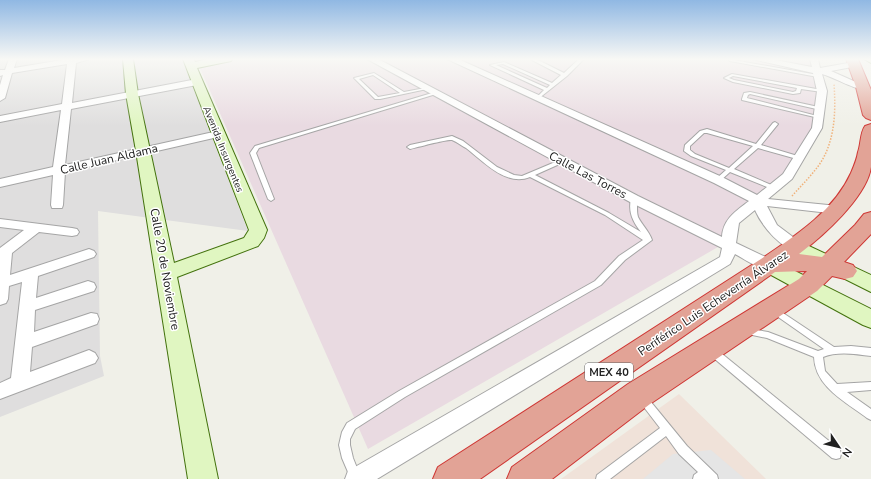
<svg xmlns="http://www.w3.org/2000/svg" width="871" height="479" viewBox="0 0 871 479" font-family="'Nunito Sans',sans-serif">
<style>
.residential{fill:#dfdede}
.commercial{fill:#f0e2d9}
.industrial{fill:#e9dae1}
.parking{fill:#e5e5e5}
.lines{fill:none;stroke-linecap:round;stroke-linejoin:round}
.lane-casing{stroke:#a5a5a5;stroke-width:2}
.street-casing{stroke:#a5a5a5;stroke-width:2}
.secondary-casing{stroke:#43720d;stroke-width:2}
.highway-casing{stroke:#cf3734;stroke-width:2}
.path{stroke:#f0b179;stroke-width:1.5;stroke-dasharray:1.5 1.5;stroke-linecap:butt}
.lane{fill:#fff;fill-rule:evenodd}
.street{fill:#fff;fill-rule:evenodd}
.secondary{fill:#e0f6c1;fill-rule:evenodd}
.highway{fill:#e2a396;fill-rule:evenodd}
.labels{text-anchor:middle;stroke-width:3;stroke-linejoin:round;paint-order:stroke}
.far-street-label{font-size:10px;fill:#212121;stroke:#fff}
.shield{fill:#fff;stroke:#646464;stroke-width:1}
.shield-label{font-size:11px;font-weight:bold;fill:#212121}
.street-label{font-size:12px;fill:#212121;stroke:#fff}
</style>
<rect width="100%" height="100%" fill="#f0f0e8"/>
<!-- residential -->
<path class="residential" d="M0,59H182L248,231L98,211L100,356L104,376L0,417Z"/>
<!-- commercial -->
<path class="commercial" d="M679,394L766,479H561Z"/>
<!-- industrial -->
<path class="industrial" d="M196,59H812L817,72L819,128L791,177L732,224V247H718L368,449Z"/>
<!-- parking -->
<path class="parking" d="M711,450L745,479H643L673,454Z"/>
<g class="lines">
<defs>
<g id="lane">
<path d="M530,59H536L564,73L579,59H584L567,76L538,99L536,98L544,90L490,65L504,62L552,83L561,75ZM503,64L550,85L547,88L496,65Z"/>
<path d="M728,59L818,75L820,76L818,77L730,61Z"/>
<path d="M374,73L404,92L425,88L427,89L380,99H375L354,78ZM373,75L400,93L378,97L359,79Z"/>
<path d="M732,74L822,90L824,91L822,92L801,89L800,93L793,94L733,82L724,78ZM733,76L797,88L796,91L793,92L734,80L729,78Z"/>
<path d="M750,92L823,108V109L821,110L750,94L748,95L747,98L821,117L819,118L742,100V99L744,93Z"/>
<path d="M432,93L436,94L259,148L256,153L274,199L271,201L268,199L250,153L255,146Z"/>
<path d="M775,122L778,124L761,145L801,157V159H797L758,148L734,169L776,187L777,188L776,189H772L730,172L720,181H716L715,180L716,179L726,170L691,156L684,151L685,145L700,131L707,129L756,144L773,123ZM704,133H707L753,146L729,168L695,154L690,150V146Z"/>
<path d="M452,136L463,141L497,167L514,175L522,176L560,160H564V162L535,175L609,213L641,232C633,222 628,212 631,199L634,197L636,198C638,204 636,210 638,217C642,225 649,231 652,240L625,260L601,285L405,397L355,429L350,439V445L353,458L361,478V479H351L342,458L339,445L342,432L347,423L399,391L595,281L619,256L643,240L605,215L530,177C506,187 483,161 466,148C462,146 457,142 452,140C447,139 418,147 410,149L407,147L410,145Z"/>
<path d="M774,307L834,347L851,346L871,348V356C855,354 838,351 823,357L825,371L837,384L871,382V390L847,392L871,409V420L867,418C846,402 815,387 814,357L767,338L743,333L742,331L743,329L746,328L768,332L818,351L824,349L771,312L770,310L771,308Z"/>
<path d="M713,348L716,349L840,450L841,454L840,458L836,459L832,458L710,355L709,352L710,349Z"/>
<path d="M643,395L646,396L687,446L717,475L718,479H693L694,475L698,472L679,454L666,436L610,479H596L597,475L660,428L640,402L638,399L640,396Z"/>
</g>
<g id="street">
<path d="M9,59H17L14,68L68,59H90L76,63L72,103L197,79L201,82L197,85L71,109L65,165L218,131L223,134L218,137L65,172L63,205L62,208H52L51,205L53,175L0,187V179L53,167L61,110L0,122V116L62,104L67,64L12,73L5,98L0,101V85L3,75L0,76V70H5Z"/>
<path d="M367,59H378L638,196L722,237C723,219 736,211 749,201L714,183L447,59H458L722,177L757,195L783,174L812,128L817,91L813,73L752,59H770L812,67L810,59H818L820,68L854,62L858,64L857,66L831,71L867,87L866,89C856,91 834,77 822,74L827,91L822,128L792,179L768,199L838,206L843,207L845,210L843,213L838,214L767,206L777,225L801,243L803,246L801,249C783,254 761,224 755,210L739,223L736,243L774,261L776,265L774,269C762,272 746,260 735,254L730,264L377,479H345L348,471L720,257L722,248L630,202Z"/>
<path d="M0,219L72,228L77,229L79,232L77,235L72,236L39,232L12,253L10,275L89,249L94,251L96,254L94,257L38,276L36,298L88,281L94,283L96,287L94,291L35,310L34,332L91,313L97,314L99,319L97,324L32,347L30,372L89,350L95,353L98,358L95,363L0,399V383L11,378L22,282L9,286L8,299L6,303L0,305V248L24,230L0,227Z"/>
</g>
<g id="secondary">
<path d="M123,59H133L138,94L174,263L244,238L249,230L183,59H194L195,62L208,59H232L231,61L197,68L267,230L264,238L258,246L177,277L218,479H188L136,151L126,94Z"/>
<path d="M864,59H871V63Z"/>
<path d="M796,240L871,275V292L789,251L786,246L789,241Z"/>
<path d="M769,258L871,309V328L863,325L762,270L759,265L762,260Z"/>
</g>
<g id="highway">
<path d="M846,59H858L871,90V120L866,118L863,115L856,87Z"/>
<path d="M871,124C871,138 871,154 871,167C867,197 822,237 799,254L822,257L855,225L864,214L871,212V234L844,262L853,265L857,271L853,277L845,279L832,276L817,291L650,404L552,479H507L512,467L628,384L799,279L807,271L775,272L480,479H433L438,467L761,259C795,236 834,211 851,173C854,166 857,159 858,152C861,144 860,133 865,126Z"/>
</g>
</defs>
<!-- lane casing -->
<use href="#lane" class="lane-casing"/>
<!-- street casing -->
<use href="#street" class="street-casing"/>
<!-- secondary casing -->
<use href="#secondary" class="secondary-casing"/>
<!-- highway casing -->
<use href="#highway" class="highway-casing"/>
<!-- path -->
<path class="path" d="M792,196C801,186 811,176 819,165C835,142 836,112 834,84"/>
<!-- lane -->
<use href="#lane" class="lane"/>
<!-- street -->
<use href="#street" class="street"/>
<!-- secondary -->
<use href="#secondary" class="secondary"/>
<!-- highway -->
<use href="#highway" class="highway"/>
</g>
<!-- sky -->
<linearGradient id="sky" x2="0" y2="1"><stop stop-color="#90b8e3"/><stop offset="0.47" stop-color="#f8f8f5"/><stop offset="1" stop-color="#f8f8f5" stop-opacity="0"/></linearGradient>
<rect width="871" height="126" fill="url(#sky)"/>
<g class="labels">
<!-- far-street labels -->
<g class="far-street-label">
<text transform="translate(224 149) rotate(68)" y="4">Avenida Insurgentes</text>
</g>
<!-- shield labels -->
<rect class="shield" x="585" y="363" width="48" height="18" rx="3"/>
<g class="shield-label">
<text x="609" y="376">MEX 40</text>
</g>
<!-- street labels -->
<g class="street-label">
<text transform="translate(109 159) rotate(-13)" y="4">Calle Juan Aldama</text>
<text transform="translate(588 175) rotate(28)" y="4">Calle Las Torres</text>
<text transform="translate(165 269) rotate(80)" y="4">Calle 20 de Noviembre</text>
<text transform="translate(713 303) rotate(-34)" y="4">Periférico Luis Echeverría Álvarez</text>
</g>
</g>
<!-- north arrow -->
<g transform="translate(839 447) rotate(125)" stroke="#ffffff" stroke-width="3" paint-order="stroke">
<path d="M0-3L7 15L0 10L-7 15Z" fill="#212121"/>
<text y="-6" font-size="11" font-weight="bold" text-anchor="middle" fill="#212121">N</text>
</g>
</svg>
